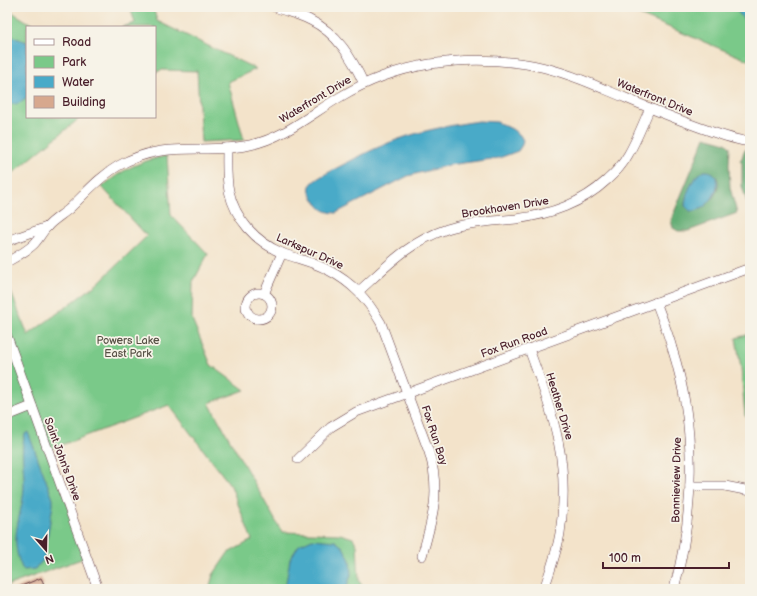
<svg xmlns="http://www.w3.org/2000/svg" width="757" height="596" viewBox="0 0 757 596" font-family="'Balsamiq Sans',sans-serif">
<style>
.green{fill:#7ac989;stroke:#62745a}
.forest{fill:#63ad75;stroke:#566650;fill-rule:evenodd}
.water{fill:#49aac8;stroke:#4a647a}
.building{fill:#d7a88e}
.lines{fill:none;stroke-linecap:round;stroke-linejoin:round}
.minor-casing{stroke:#633c43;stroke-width:10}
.minor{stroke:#fff;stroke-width:9}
.labels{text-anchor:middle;stroke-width:3.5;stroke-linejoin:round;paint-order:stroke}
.street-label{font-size:11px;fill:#4a1f2b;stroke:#f7f3e8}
.park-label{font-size:11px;fill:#585247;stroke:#f7f3e8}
</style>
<rect width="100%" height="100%" fill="#f7f3e8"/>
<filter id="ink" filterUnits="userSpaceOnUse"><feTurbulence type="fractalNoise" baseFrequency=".025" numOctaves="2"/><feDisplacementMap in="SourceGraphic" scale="8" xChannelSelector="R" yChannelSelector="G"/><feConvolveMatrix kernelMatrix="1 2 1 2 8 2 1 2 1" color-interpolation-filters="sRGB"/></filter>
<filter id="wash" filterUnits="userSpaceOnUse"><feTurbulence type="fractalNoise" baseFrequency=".012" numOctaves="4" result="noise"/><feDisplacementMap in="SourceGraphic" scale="16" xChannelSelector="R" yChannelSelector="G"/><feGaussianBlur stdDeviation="0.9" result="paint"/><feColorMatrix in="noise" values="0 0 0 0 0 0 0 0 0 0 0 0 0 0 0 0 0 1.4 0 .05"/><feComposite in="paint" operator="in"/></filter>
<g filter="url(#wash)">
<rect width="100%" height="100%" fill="#f3e3ca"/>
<!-- green -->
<g class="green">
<path d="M130,7H153L157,21L256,69L228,82L244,140L201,142L197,71L162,70L155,72V27H122L135,23Z"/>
<path d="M599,7H750V61L637,14Z"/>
<path d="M7,9L36,27H27V117H81L7,178Z"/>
<path d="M167,156L171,215L208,254L193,282L192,319L211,365L245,390L209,403L282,532L340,534L353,538L357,545L359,581L364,589H209L213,575L228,553L252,540L231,486L169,405L48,450L87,557L9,585L7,588V282L28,335L97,284L147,236L102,187C121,170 142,160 167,156Z"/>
<path d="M750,334V419L745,416L741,368L736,338Z"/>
</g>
<!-- forest -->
<g class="forest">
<path d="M705,137L726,143L730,147L729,164L730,188L737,213L688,231H678L673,228L671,220ZM706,171C732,175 711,212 690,211L685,206L686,198L701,173Z"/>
<path d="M748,148H750L749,209L742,186V163L740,160L742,158L744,151Z"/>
</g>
<!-- water -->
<g class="water">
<path d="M734,7H750V26L748,25Z"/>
<path d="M7,37H13L27,42V98C21,103 15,106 7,103Z"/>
<path d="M479,121L497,122L512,129L520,135L523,140L522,145L518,151L499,158L449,165L408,176L336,213C326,212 322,211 316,202C313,198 308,191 310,186C314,179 326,174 333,170C354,159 376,147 399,139C424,130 452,125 479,121Z"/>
<path d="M704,171C730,169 714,213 690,211L685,206C685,194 693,176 704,171Z"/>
<path d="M28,432L53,499V505L46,544L44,559L35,569L24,570L22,568C7,535 24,515 24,483C24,466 20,450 25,434Z"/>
<path d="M312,539L335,541L343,547L350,560L351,575L346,589H285L290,559L299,545Z"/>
</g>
<g id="blocks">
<!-- building -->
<path class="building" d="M41,578L44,584L40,586L42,589H14Z"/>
</g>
</g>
<g filter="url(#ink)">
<use href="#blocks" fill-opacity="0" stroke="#633c43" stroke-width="1"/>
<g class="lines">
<defs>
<g id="minor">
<path d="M275,7C287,12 299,14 310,20C337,33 352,58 364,84"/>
<path d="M227,148C227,162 226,177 229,191C235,219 256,242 282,253C297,259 314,262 328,270C353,283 367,299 381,323L429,452C441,491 433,517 422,556"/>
<path d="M7,241L47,227"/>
<path d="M7,262C16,257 27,251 34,244C39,239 42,232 47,227C53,220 62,215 69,209C85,194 99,177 118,166C164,139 203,155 250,145C284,138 311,114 340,97C396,63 462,54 526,64C553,68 579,78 604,89C638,103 672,118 707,130C721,135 735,140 750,142"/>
<path d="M359,291C388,265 409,242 447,229C467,222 496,221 516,219C551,214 581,204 607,180C615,173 623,164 628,155C637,140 643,123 650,108"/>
<circle cx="259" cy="306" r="13"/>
<path d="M264,294L282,253"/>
<path d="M656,302C662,318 668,333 672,348C697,426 695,512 674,589"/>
<path d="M7,336L98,589"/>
<path d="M529,349C553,415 571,461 560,533C557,552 550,571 544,589"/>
<path d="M7,416L32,406"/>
<path d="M298,459L331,427L356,412L750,268"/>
<path d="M690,486H725L750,491"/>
</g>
</defs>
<!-- minor casing -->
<use href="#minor" class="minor-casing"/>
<!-- minor -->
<use href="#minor" class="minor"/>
</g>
</g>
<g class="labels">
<!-- street labels -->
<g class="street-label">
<text transform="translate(655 97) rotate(22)" y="4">Waterfront Drive</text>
<text transform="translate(315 99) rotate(-31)" y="4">Waterfront Drive</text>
<text transform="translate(505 207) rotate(-9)" y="4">Brookhaven Drive</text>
<text transform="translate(310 251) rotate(24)" y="4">Larkspur Drive</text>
<text transform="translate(514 342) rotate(-20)" y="4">Fox Run Road</text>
<text transform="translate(560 406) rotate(73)" y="4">Heather Drive</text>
<text transform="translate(435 435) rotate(72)" y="4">Fox Run Bay</text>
<text transform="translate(63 459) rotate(70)" y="4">Saint John's Drive</text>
<text transform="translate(676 480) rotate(-89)" y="4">Bonnieview Drive</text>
</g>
<!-- park labels -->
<g class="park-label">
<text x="128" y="344">Powers Lake<tspan x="128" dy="13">East Park</tspan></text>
</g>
</g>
<!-- margin -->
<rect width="757" height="596" fill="none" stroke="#f7f3e8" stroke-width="24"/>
<!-- legend -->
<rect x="26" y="26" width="130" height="92" fill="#f7f3e8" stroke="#b29e9c"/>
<rect x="34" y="39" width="20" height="6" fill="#ffffff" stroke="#b29e9c"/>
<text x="62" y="46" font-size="12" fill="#4a1f2b">Road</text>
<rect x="34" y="56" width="20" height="12" fill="#7ac989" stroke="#b29e9c"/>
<text x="62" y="66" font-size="12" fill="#4a1f2b">Park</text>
<rect x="34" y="76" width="20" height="12" fill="#49aac8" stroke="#b29e9c"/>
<text x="62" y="86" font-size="12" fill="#4a1f2b">Water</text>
<rect x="34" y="96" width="20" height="12" fill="#d7a88e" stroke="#b29e9c"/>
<text x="62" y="106" font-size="12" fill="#4a1f2b">Building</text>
<!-- north arrow -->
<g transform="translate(46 550) rotate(160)" stroke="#f7f3e8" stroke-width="3" paint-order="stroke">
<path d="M0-3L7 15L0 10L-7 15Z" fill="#4a1f2b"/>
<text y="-6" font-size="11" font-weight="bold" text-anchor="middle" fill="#4a1f2b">N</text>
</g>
<!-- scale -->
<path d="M603 562v6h126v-6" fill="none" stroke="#4a1f2b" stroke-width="2"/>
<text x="609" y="562" font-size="12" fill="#4a1f2b" stroke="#f7f3e8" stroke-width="3" paint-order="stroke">100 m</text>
</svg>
